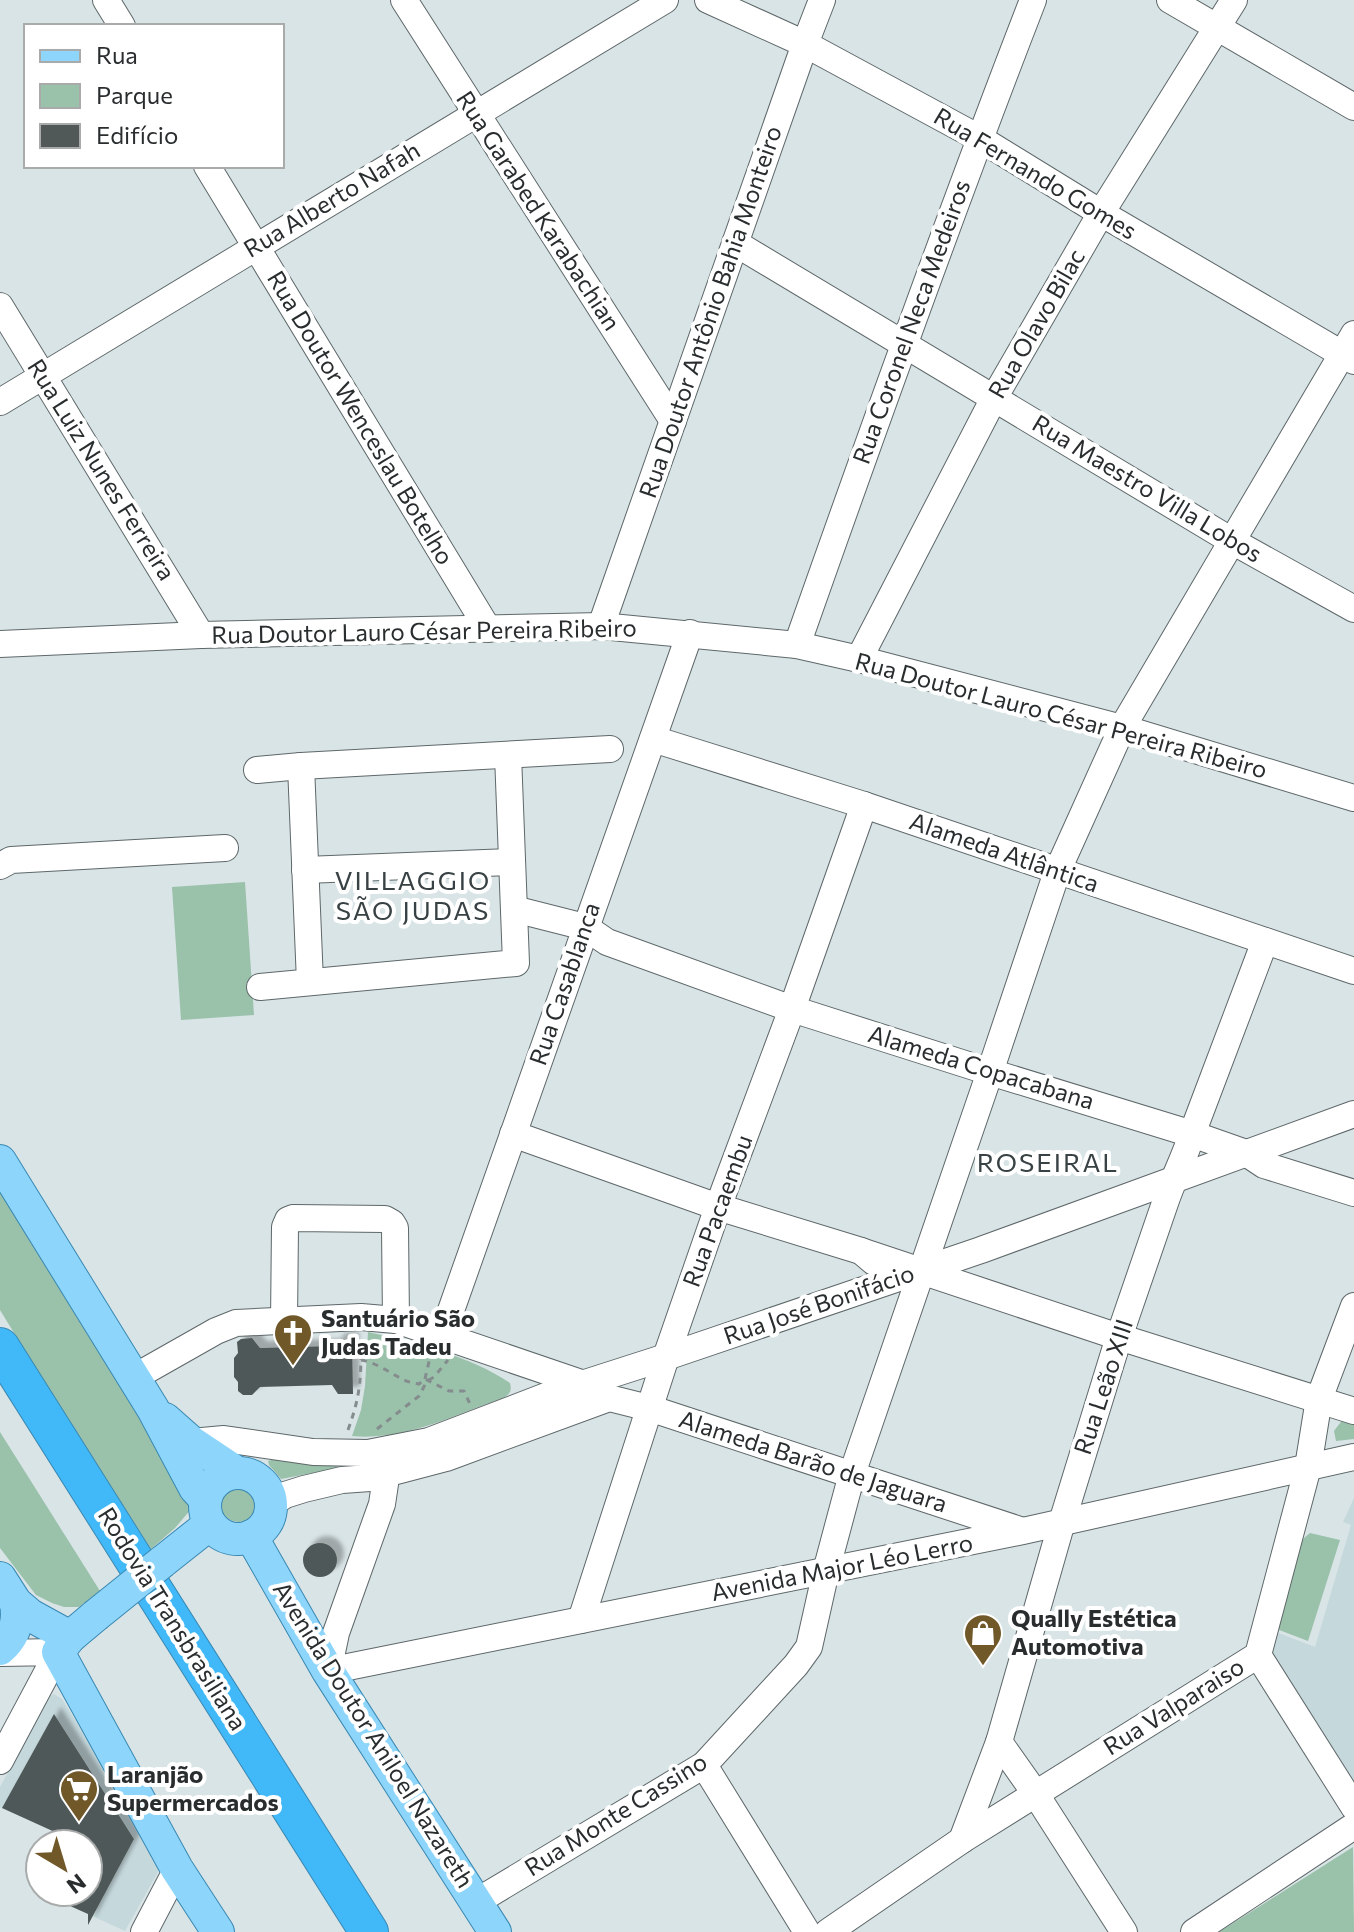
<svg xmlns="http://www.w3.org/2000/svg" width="1354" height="1932" viewBox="0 0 1354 1932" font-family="Commissioner,sans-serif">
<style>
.built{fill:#c5d8dc}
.green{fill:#9ac1aa}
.building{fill:#505958;filter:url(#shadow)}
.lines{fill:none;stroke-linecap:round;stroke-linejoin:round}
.minor-casing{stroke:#5e6769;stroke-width:28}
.major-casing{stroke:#3988b2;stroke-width:34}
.highway-casing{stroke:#3988b2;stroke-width:40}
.path{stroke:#848c8e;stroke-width:3;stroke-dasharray:6 6;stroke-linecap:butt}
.minor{stroke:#fff;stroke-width:26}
.major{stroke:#8dd5fb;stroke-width:32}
.highway{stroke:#41b9f9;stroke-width:38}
.major-bridge-casing{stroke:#3988b2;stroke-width:34;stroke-linecap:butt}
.major-bridge{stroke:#8dd5fb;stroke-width:32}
.labels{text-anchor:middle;stroke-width:8;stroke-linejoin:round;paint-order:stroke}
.street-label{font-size:24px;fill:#292d2e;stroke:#fff}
.poi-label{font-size:24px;font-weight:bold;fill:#292d2e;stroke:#fff;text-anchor:start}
.neighbourhood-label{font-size:26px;letter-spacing:2px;fill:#384143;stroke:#fff}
</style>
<defs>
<filter id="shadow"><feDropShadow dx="7" dy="-7" stdDeviation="2" flood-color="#0004"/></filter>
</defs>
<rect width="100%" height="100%" fill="#d9e4e6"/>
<!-- built -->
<g class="built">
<path d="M1354,1498V1792L1265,1654L1273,1631L1315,1647L1351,1525L1343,1522Z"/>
<path d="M54,1694L62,1699L156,1849L159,1863L158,1872L125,1931L40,1892H88V1844H65L68,1838L0,1807V1787L50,1696Z"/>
</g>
<!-- green -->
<g class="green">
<path d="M245,882L254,1015L181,1020L172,887Z"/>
<path d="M0,1182L43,1245L192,1508L175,1528L151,1549L63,1413L0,1310Z"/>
<path d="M368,1332C414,1342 470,1356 510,1383C512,1391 510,1394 503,1398C454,1415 404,1441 352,1436L361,1410L365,1386Z"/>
<path d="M1343,1419L1354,1422V1439L1336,1441L1334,1431Z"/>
<path d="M0,1432L100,1591L79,1607H64L52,1603L36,1595L0,1548Z"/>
<path d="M284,1456L338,1465L337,1471L333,1469L281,1479L269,1465L268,1461Z"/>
<circle cx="239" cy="1503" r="19"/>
<path d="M1310,1533L1340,1540L1308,1641L1274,1628L1300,1545L1304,1538Z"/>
<path d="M1353,1847L1354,1932H1219Z"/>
</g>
<!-- building -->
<g class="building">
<path d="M252,1338L260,1348L334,1346L338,1340L352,1339L353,1394H338L332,1385L260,1387L252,1395H243L238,1391V1382L234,1377V1358L238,1353L237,1342L241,1339Z"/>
<circle cx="320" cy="1560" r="17"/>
<path d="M54,1714L134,1839L88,1925V1914L39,1892H88V1844H65L68,1838L2,1808Z"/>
</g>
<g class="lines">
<defs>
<g id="minor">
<path d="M106,0L122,26"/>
<path d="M404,0L673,421"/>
<path d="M708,0L805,44L979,138L1101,213L1354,361"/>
<path d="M1170,0L1354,107"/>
<path d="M207,166L488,629"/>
<path d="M735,243L1232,541L1354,609"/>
<path d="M0,306L201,635"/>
<path d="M0,402L665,0"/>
<path d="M601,626L805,44L822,0"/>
<path d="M0,644L201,635L601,626L797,645L859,659L1122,728L1354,798"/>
<path d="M797,645C873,429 950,214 1033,0"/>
<path d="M859,659L994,398L1101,213L1234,0"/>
<path d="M653,739L864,805L1354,971"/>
<path d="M301,766L310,982"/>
<path d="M257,770L301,766L610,749"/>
<path d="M0,866L11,860L225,848"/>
<path d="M305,870L512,862"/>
<path d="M514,909L585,927L607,942L792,1009L990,1072L1192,1134L1246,1153L1264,1165L1354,1193"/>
<path d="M260,987L516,963L508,755"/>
<path d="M513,1134L718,1207L861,1251L874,1262"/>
<path d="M861,1251L1119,1337L1354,1411"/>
<path d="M284,1322L285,1227L288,1220L293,1218L385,1219L392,1223L395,1228L396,1320"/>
<path d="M442,1336L690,633"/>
<path d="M133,1378L216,1331L236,1323L361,1317L396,1320L584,1384"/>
<path d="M191,1442L224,1439L313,1452L368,1453L429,1441L554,1393L666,1357L981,1250L1354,1114"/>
<path d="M368,1453L385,1484L382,1504L336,1633L328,1671L1023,1531L1354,1457"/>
<path d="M271,1504L285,1495L304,1489L342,1480L370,1478L446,1458L609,1398L649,1408L1020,1530"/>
<path d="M581,1620L666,1357L718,1207L792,1009L864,805"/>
<path d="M0,1653L58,1652L0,1761"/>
<path d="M1258,1655L1354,1807"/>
<path d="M999,1742L1035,1793L1124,1932"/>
<path d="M704,1765L807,1932"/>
<path d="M962,1840L999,1742L1062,1522L1119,1337L1165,1203C1173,1179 1185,1157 1192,1134L1265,941"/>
<path d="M476,1902L704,1765L796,1665L809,1647L826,1571L852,1474L990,1072L1057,872L1122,728L1354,334"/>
<path d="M144,1932L177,1869"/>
<path d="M828,1932L962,1840L1258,1655L1308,1467L1319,1399L1354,1306"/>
<path d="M1194,1932L1354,1826"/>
</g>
<g id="major">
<path d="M0,1161L153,1409L195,1488L205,1499"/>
<path d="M165,1419L191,1442L236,1472"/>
<circle cx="238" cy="1506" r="33"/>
<path d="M251,1536L328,1671L495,1932"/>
<path d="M162,1562L210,1524"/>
<path d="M0,1578L16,1603L30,1615L70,1637"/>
<path d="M95,1616L70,1637L58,1652L177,1869L218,1932"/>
<path d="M0,1649C15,1636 19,1622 16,1603"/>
</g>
<path id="highway" d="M0,1347L369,1932"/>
</defs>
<!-- minor casing -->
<use href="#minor" class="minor-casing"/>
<!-- major casing -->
<use href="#major" class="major-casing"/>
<!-- highway casing -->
<use href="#highway" class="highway-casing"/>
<!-- path -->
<g class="path">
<path d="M361,1360C384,1364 398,1382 419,1384L425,1379L449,1391H464L470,1404"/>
<path d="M425,1379L431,1353"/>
<path d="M377,1429L419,1396L427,1381L434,1377L448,1360"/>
<path d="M348,1430C361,1394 361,1378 361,1340"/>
</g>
<!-- minor -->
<use href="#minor" class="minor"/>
<!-- major -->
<use href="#major" class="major"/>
<!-- highway -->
<use href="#highway" class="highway"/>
<defs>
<path id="major-bridge" d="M95,1616L162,1562"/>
</defs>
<!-- major-bridge casing -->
<use href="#major-bridge" class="major-bridge-casing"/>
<!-- major-bridge -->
<use href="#major-bridge" class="major-bridge"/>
</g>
<!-- icons -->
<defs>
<symbol id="church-pin" viewBox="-11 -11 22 30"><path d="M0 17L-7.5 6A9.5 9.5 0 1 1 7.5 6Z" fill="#715829" stroke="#fff"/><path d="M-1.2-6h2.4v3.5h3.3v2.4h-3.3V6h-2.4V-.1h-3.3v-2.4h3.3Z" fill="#fff"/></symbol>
<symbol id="shop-pin" viewBox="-11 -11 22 30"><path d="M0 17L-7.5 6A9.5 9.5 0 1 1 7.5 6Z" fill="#715829" stroke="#fff"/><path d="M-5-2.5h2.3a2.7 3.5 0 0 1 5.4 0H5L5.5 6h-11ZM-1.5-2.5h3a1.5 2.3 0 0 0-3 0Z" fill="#fff"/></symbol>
<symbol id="supermarket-pin" viewBox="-11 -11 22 30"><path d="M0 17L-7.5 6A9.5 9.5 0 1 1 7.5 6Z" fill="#715829" stroke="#fff"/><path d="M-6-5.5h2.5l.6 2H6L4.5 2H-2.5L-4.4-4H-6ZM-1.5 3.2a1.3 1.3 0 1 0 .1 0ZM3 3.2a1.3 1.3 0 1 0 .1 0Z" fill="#fff"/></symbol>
</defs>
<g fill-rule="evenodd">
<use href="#church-pin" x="271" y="1311" width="44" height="60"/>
<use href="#shop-pin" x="961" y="1611" width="44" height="60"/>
<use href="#supermarket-pin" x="57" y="1767" width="44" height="60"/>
</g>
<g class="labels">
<!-- street labels -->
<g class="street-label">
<text transform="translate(1035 174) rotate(31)" y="8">Rua Fernando Gomes</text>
<text transform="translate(332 200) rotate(-31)" y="8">Rua Alberto Nafah</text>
<text transform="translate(538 211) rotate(57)" y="8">Rua Garabed Karabachian</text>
<text transform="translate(711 312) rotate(-71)" y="8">Rua Doutor Antônio Bahia Monteiro</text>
<text transform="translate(912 322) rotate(-70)" y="8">Rua Coronel Neca Medeiros</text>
<text transform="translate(1037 324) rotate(-60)" y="8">Rua Olavo Bilac</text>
<text transform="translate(360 418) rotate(59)" y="8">Rua Doutor Wenceslau Botelho</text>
<text transform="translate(101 470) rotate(58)" y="8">Rua Luiz Nunes Ferreira</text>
<text transform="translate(1147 489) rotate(31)" y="8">Rua Maestro Villa Lobos</text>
<text transform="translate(424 632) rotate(-1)" y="8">Rua Doutor Lauro César Pereira Ribeiro</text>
<text transform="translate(1061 716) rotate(15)" y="8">Rua Doutor Lauro César Pereira Ribeiro</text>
<text transform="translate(1004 853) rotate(19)" y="8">Alameda Atlântica</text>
<text transform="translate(565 984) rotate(-71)" y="8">Rua Casablanca</text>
<text transform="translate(981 1068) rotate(17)" y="8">Alameda Copacabana</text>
<text transform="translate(718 1211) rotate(-70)" y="8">Rua Pacaembu</text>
<text transform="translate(819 1305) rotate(-19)" y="8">Rua José Bonifácio</text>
<text transform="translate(1104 1387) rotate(-72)" y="8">Rua Leão XIII</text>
<text transform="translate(813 1462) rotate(18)" y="8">Alameda Barão de Jaguara</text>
<text transform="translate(842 1568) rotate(-11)" y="8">Avenida Major Léo Lerro</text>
<text transform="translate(172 1619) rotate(58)" y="8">Rodovia Transbrasiliana</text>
<text transform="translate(1174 1707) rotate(-32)" y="8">Rua Valparaiso</text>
<text transform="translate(373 1735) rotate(58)" y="8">Avenida Doutor Aniloel Nazareth</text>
<text transform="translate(616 1815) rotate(-32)" y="8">Rua Monte Cassino</text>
</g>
<!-- poi labels -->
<g class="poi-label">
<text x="321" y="1327">Santuário São<tspan x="321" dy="28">Judas Tadeu</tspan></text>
<text x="1011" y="1627">Qually Estética<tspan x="1011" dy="28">Automotiva</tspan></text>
<text x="107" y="1783">Laranjão<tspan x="107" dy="28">Supermercados</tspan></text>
</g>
<!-- neighbourhood labels -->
<g class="neighbourhood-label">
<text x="413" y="890">VILLAGGIO<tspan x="413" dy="30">SÃO JUDAS</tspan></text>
<text x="1048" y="1172">ROSEIRAL</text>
</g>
</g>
<!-- legend -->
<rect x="24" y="24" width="260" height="144" fill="#ffffff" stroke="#a9abab" stroke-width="2"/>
<rect x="40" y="50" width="40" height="12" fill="#8dd5fb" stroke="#a9abab" stroke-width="2"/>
<text x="96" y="64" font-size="24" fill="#292d2e">Rua</text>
<rect x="40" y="84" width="40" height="24" fill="#9ac1aa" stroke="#a9abab" stroke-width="2"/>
<text x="96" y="104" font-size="24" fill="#292d2e">Parque</text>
<rect x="40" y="124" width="40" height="24" fill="#505958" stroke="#a9abab" stroke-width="2"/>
<text x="96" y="144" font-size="24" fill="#292d2e">Edifício</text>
<!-- north arrow -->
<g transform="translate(64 1868) rotate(142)"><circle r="38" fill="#ffffff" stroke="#a9abab" stroke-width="2"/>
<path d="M0-6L14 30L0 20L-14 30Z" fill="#715829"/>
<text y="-12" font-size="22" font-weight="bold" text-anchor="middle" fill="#292d2e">N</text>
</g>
</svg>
